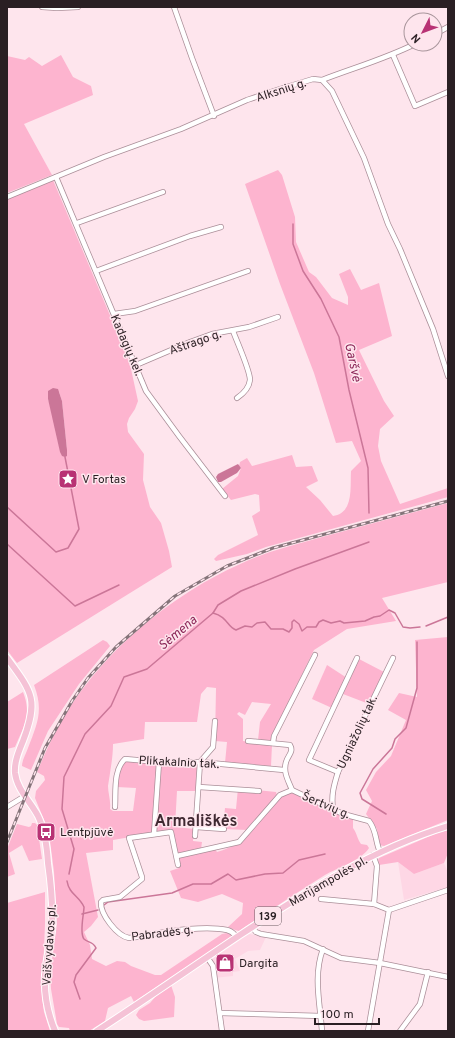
<svg xmlns="http://www.w3.org/2000/svg" width="455" height="1038" viewBox="0 0 455 1038" font-family="Overpass,sans-serif">
<style>
.built{fill:#fed7e5}
.green{fill:#fdb4cf;fill-rule:evenodd}
.water{fill:#cb7698}
.lines{fill:none;stroke-linecap:round;stroke-linejoin:round}
.stream{stroke:#cb7698;stroke-width:1.5}
.minor-casing{stroke:#ab8f99;stroke-width:6}
.major-casing{stroke:#fff;stroke-width:8}
.minor{stroke:#fff;stroke-width:4.5}
.major{stroke:#f5c2d6;stroke-width:6}
.rail-casing{stroke:#85747a;stroke-width:3}
.rail{stroke:#fee5ed;stroke-width:1.5;stroke-dasharray:4.5;stroke-linecap:butt}
.labels{text-anchor:middle;stroke-width:3;stroke-linejoin:round;paint-order:stroke}
.shield{fill:#fee5ed;stroke:#6a5a60;stroke-width:1}
.shield-label{font-size:11px;font-weight:bold;fill:#2a1f23}
.street-label{font-size:12px;fill:#2a1f23;stroke:#fee5ed}
.poi-label{font-size:12px;fill:#2a1f23;stroke:#fee5ed;text-anchor:start}
.water-label{font-size:13px;font-style:italic;fill:#8d2859;stroke:#fee5ed}
.district-label{font-size:16px;font-weight:bold;fill:#3f2831;stroke:#fee5ed}
</style>
<rect width="100%" height="100%" fill="#fee5ed"/>
<!-- built -->
<g class="built">
<path d="M398,862L414,874L444,863L448,873V887L404,900Z"/>
<path d="M249,934L266,937L260,950L248,951L235,959L240,971L233,972V976L213,978L212,968L209,964H205Z"/>
</g>
<!-- green -->
<g class="green">
<path d="M61,55L73,77L91,86L93,95L24,124L52,175L7,193V56L25,60L29,57L42,66Z"/>
<path d="M278,170L282,175L295,217L296,242L309,272L316,277L332,298L348,305V297L339,274L350,269L361,290L379,283L392,336L359,350L384,401L394,416L380,429L378,446L381,461L400,504L448,488V497L266,547L247,554L216,561L214,559L218,555L258,535L252,516L260,511L259,495L255,494L231,500L222,489L238,476L241,468L239,466L240,462L247,458L252,466L292,455L296,467L312,466L318,481L306,487L320,500L333,516C354,513 350,488 351,471L361,461L352,441L336,443L314,373L280,284L245,184Z"/>
<path d="M53,180L125,351L131,369L138,401L135,409L129,418L127,424L128,432L144,454L143,480L150,507L161,523L169,551L172,567L17,663L7,650V199ZM48,391L59,392L62,401L67,450L48,399Z"/>
<path d="M448,503V582L382,598L396,621L347,629L314,650L273,734L271,741L258,740L260,722L271,704L252,702L245,715L239,712L237,714L243,719V741L272,745L271,766L225,763L227,742L215,741L216,688L207,687L201,694L197,722H145L144,739L113,744C113,758 110,772 108,786C108,793 111,801 110,809L113,811H133L136,788L117,787L118,773L125,760L197,764L196,791H177L175,827L194,829L193,841L202,842L201,849L177,854L171,830L113,840V850L86,853L98,917L91,926L84,932L90,945L92,959L106,966L117,961L125,962L131,966L155,975H161L222,934L227,933L231,934V937L134,1002L131,996L108,1008L105,1021L89,1031H70L69,1028L59,1027L57,1024L51,989L50,974L57,924L54,872L50,841L47,827L35,798L36,791L45,780L44,776L37,772C43,758 49,744 56,731C99,650 184,582 270,552C292,545 315,539 337,533C374,523 411,513 448,503Z"/>
<path d="M448,637V820L384,846L379,845L377,829L366,814L372,801L366,790L376,772L391,756L406,720L388,710L399,693L417,697L415,640Z"/>
<path d="M103,640L107,642L110,646L79,684L48,731L31,770L22,766C22,760 26,754 28,748C37,724 44,711 34,685Z"/>
<path d="M359,659L384,672L369,704L343,694Z"/>
<path d="M327,665L347,678L332,708L312,699Z"/>
<path d="M23,692C32,715 24,726 15,747L7,749V702Z"/>
<path d="M238,788L276,792L277,795L248,830L223,829L225,808L236,809Z"/>
<path d="M287,793H292L353,819V828C357,833 357,839 361,844L367,845L369,848C362,860 337,868 325,875C296,893 268,912 239,931L235,930L228,927L242,914L243,903L222,894L198,902L181,898L170,871L179,868L178,858L215,849L217,852C225,850 231,846 239,844L280,797Z"/>
<path d="M32,823H35L37,825L42,859L29,861L22,845L9,853L15,874L7,877V849L17,824L29,827L31,826Z"/>
<path d="M448,830V853L444,863L414,874L398,862L379,865L378,860L379,858L437,833Z"/>
<path d="M45,892V924L42,997L44,1012L50,1031H7V903Z"/>
<path d="M171,985L175,997L174,1017L144,1021L139,1019L136,1015L139,1010L150,1003L156,996Z"/>
</g>
<!-- water -->
<g class="water">
<path d="M53,388L58,389L62,401L67,450V456L65,457L62,456L60,452L48,399V391Z"/>
<path d="M238,464L241,468L237,473L221,482H218L216,477L218,474Z"/>
</g>
<g class="lines">
<!-- stream -->
<g class="stream">
<path d="M293,224V244L303,271L321,299L339,337L349,390L368,468L369,513"/>
<path d="M7,507L56,552L68,548L79,529L65,457"/>
<path d="M7,544L75,606L119,585"/>
<path d="M213,613L218,605L241,591L295,569L369,542"/>
<path d="M426,626L448,617"/>
<path d="M386,814L362,799L360,793L373,769L392,748L395,739L406,728L417,688V642"/>
<path d="M69,874L74,849L62,809L64,777L85,734L111,706L124,677L147,669L213,613C228,617 227,627 236,630L245,626L252,627L257,623L265,622L271,629H283L289,632L292,628V622L294,620L299,624L302,631L307,627H316L319,622L323,620L331,623L340,621L344,623L365,621L374,617L380,616L389,610L395,613L403,627L410,628L420,627"/>
<path d="M67,881C69,894 79,896 84,907C84,914 79,933 84,939C88,943 93,941 96,948L76,975L74,982L80,999"/>
<path d="M104,905L108,902L172,893L193,884H211L228,874L236,880L265,874L283,873L299,860L325,854"/>
<path d="M82,914L98,910"/>
</g>
<defs>
<g id="minor">
<path d="M42,7L57,8L78,7"/>
<path d="M174,7L192,58L214,116"/>
<path d="M435,34L448,27"/>
<path d="M393,55L415,106L448,92"/>
<path d="M322,80C353,68 385,59 415,44"/>
<path d="M56,177L146,391L179,436L225,496"/>
<path d="M7,197L104,157L181,129L247,100L280,89L313,79L322,80L332,91L364,158L388,224L400,249L433,329L448,376"/>
<path d="M77,223L163,192"/>
<path d="M96,271L190,236L221,227"/>
<path d="M114,314L135,311L248,271"/>
<path d="M233,331C237,342 250,370 250,380C249,388 243,394 237,398"/>
<path d="M136,365L190,342L212,334L249,327L278,317"/>
<path d="M248,741L290,745C294,752 288,755 286,762C283,772 288,780 292,790"/>
<path d="M273,743L274,736L315,655"/>
<path d="M338,772L309,760L357,658"/>
<path d="M199,787L259,791"/>
<path d="M7,807L25,796"/>
<path d="M115,807C116,792 113,770 125,759L159,762H200L284,770"/>
<path d="M333,809C331,795 334,785 338,772L393,658"/>
<path d="M196,827L224,829"/>
<path d="M154,834L159,762"/>
<path d="M195,836L200,762L213,747L215,721"/>
<path d="M373,855L377,866L374,904"/>
<path d="M177,856L239,842L280,795L292,790L343,814L369,821C377,831 375,841 380,852"/>
<path d="M178,865L171,832L129,838L142,877V879L120,897L103,900L101,902C100,914 117,936 129,938C157,934 200,924 227,930C232,931 234,934 237,937"/>
<path d="M321,899L374,904L389,910L368,1031"/>
<path d="M389,910L448,890"/>
<path d="M252,927L256,932L261,934L304,941L341,958L380,963L448,977"/>
<path d="M207,957L213,966L222,1031"/>
<path d="M220,1013L321,1016"/>
<path d="M322,1031C320,1004 313,975 323,949"/>
<path d="M400,1031L420,1004L428,972"/>
</g>
<g id="major">
<path d="M7,658C32,692 39,699 23,741C19,751 14,762 15,773C17,790 31,802 38,816C45,830 47,847 48,863C51,884 53,905 52,927C51,943 46,959 45,975C44,994 48,1014 55,1031"/>
<path d="M97,1031C145,1000 192,967 240,935C306,892 372,849 448,826"/>
</g>
</defs>
<!-- minor casing -->
<use href="#minor" class="minor-casing"/>
<!-- major casing -->
<use href="#major" class="major-casing"/>
<!-- minor -->
<use href="#minor" class="minor"/>
<!-- major -->
<use href="#major" class="major"/>
<defs>
<path id="rail" d="M7,842L45,748L72,701L88,678L116,647L175,596L227,566L273,548L448,501"/>
</defs>
<!-- rail casing -->
<use href="#rail" class="rail-casing"/>
<!-- rail -->
<use href="#rail" class="rail"/>
</g>
<!-- icons -->
<defs>
<symbol id="sight-square" viewBox="-11 -11 22 22"><rect x="-9" y="-9" width="18" height="18" rx="4" fill="#b83274" stroke="#fee5ed"/><path d="M0-6L1.8-2.2L6-1.7L2.9 1.2L3.7 5.4L0 3.3L-3.7 5.4L-2.9 1.2L-6-1.7L-1.8-2.2Z" fill="#fff"/></symbol>
<symbol id="bus-square" viewBox="-11 -11 22 22"><rect x="-9" y="-9" width="18" height="18" rx="4" fill="#b83274" stroke="#fee5ed"/><path d="M-5-6H5V4H4V6H2V4H-2V6H-4V4H-5ZM-3.5-4V0h7V-4ZM-3.5 1.2v1.5H-2V1.2ZM2 1.2v1.5H3.5V1.2Z" fill="#fff"/></symbol>
<symbol id="shop-square" viewBox="-11 -11 22 22"><rect x="-9" y="-9" width="18" height="18" rx="4" fill="#b83274" stroke="#fee5ed"/><path d="M-5-2.5h2.3a2.7 3.5 0 0 1 5.4 0H5L5.5 6h-11ZM-1.5-2.5h3a1.5 2.3 0 0 0-3 0Z" fill="#fff"/></symbol>
</defs>
<g fill-rule="evenodd">
<use href="#sight-square" x="57" y="468" width="22" height="22"/>
<use href="#bus-square" x="35" y="821" width="22" height="22"/>
<use href="#shop-square" x="214" y="952" width="22" height="22"/>
</g>
<g class="labels">
<!-- shield labels -->
<rect class="shield" x="255" y="907" width="26" height="18" rx="3"/>
<g class="shield-label">
<text x="268" y="920">139</text>
</g>
<!-- street labels -->
<g class="street-label">
<text transform="translate(281 90) rotate(-18)" y="4">Alksnių g.</text>
<text transform="translate(195 342) rotate(-19)" y="4">Aštrago g.</text>
<text transform="translate(127 345) rotate(67)" y="4">Kadagių kel.</text>
<text transform="translate(357 732) rotate(-65)" y="4">Ugniažolių tak.</text>
<text transform="translate(179 762) rotate(3)" y="4">Plikakalnio tak.</text>
<text transform="translate(326 805) rotate(23)" y="4">Šertvių g.</text>
<text transform="translate(328 881) rotate(-30)" y="4">Marijampolės pl.</text>
<text transform="translate(162 933) rotate(-7)" y="4">Pabradės g.</text>
<text transform="translate(49 945) rotate(-86)" y="4">Vaišvydavos pl.</text>
</g>
<!-- poi labels -->
<g class="poi-label">
<text x="82" y="483">V Fortas</text>
<text x="60" y="836">Lentpjūvė</text>
<text x="239" y="967">Dargita</text>
</g>
<!-- water labels -->
<g class="water-label">
<text transform="translate(354 362) rotate(78)" y="5">Garšvė</text>
<text transform="translate(177 632) rotate(-40)" y="5">Sėmena</text>
</g>
<!-- district labels -->
<g class="district-label">
<text x="196" y="826">Armališkės</text>
</g>
</g>
<!-- border -->
<rect width="455" height="1038" fill="none" stroke="#2a1f23" stroke-width="16"/>
<!-- north arrow -->
<g transform="translate(423 32) rotate(228)"><circle r="19" fill="#fee5ed" stroke="#a9969c"/>
<path d="M0-3L7 15L0 10L-7 15Z" fill="#b83274"/>
<text y="-6" font-size="11" font-weight="bold" text-anchor="middle" fill="#2a1f23">N</text>
</g>
<!-- scale -->
<path d="M315 1018v6h64v-6" fill="none" stroke="#2a1f23" stroke-width="2"/>
<text x="321" y="1018" font-size="12" fill="#2a1f23" stroke="#fee5ed" stroke-width="3" paint-order="stroke">100 m</text>
</svg>
